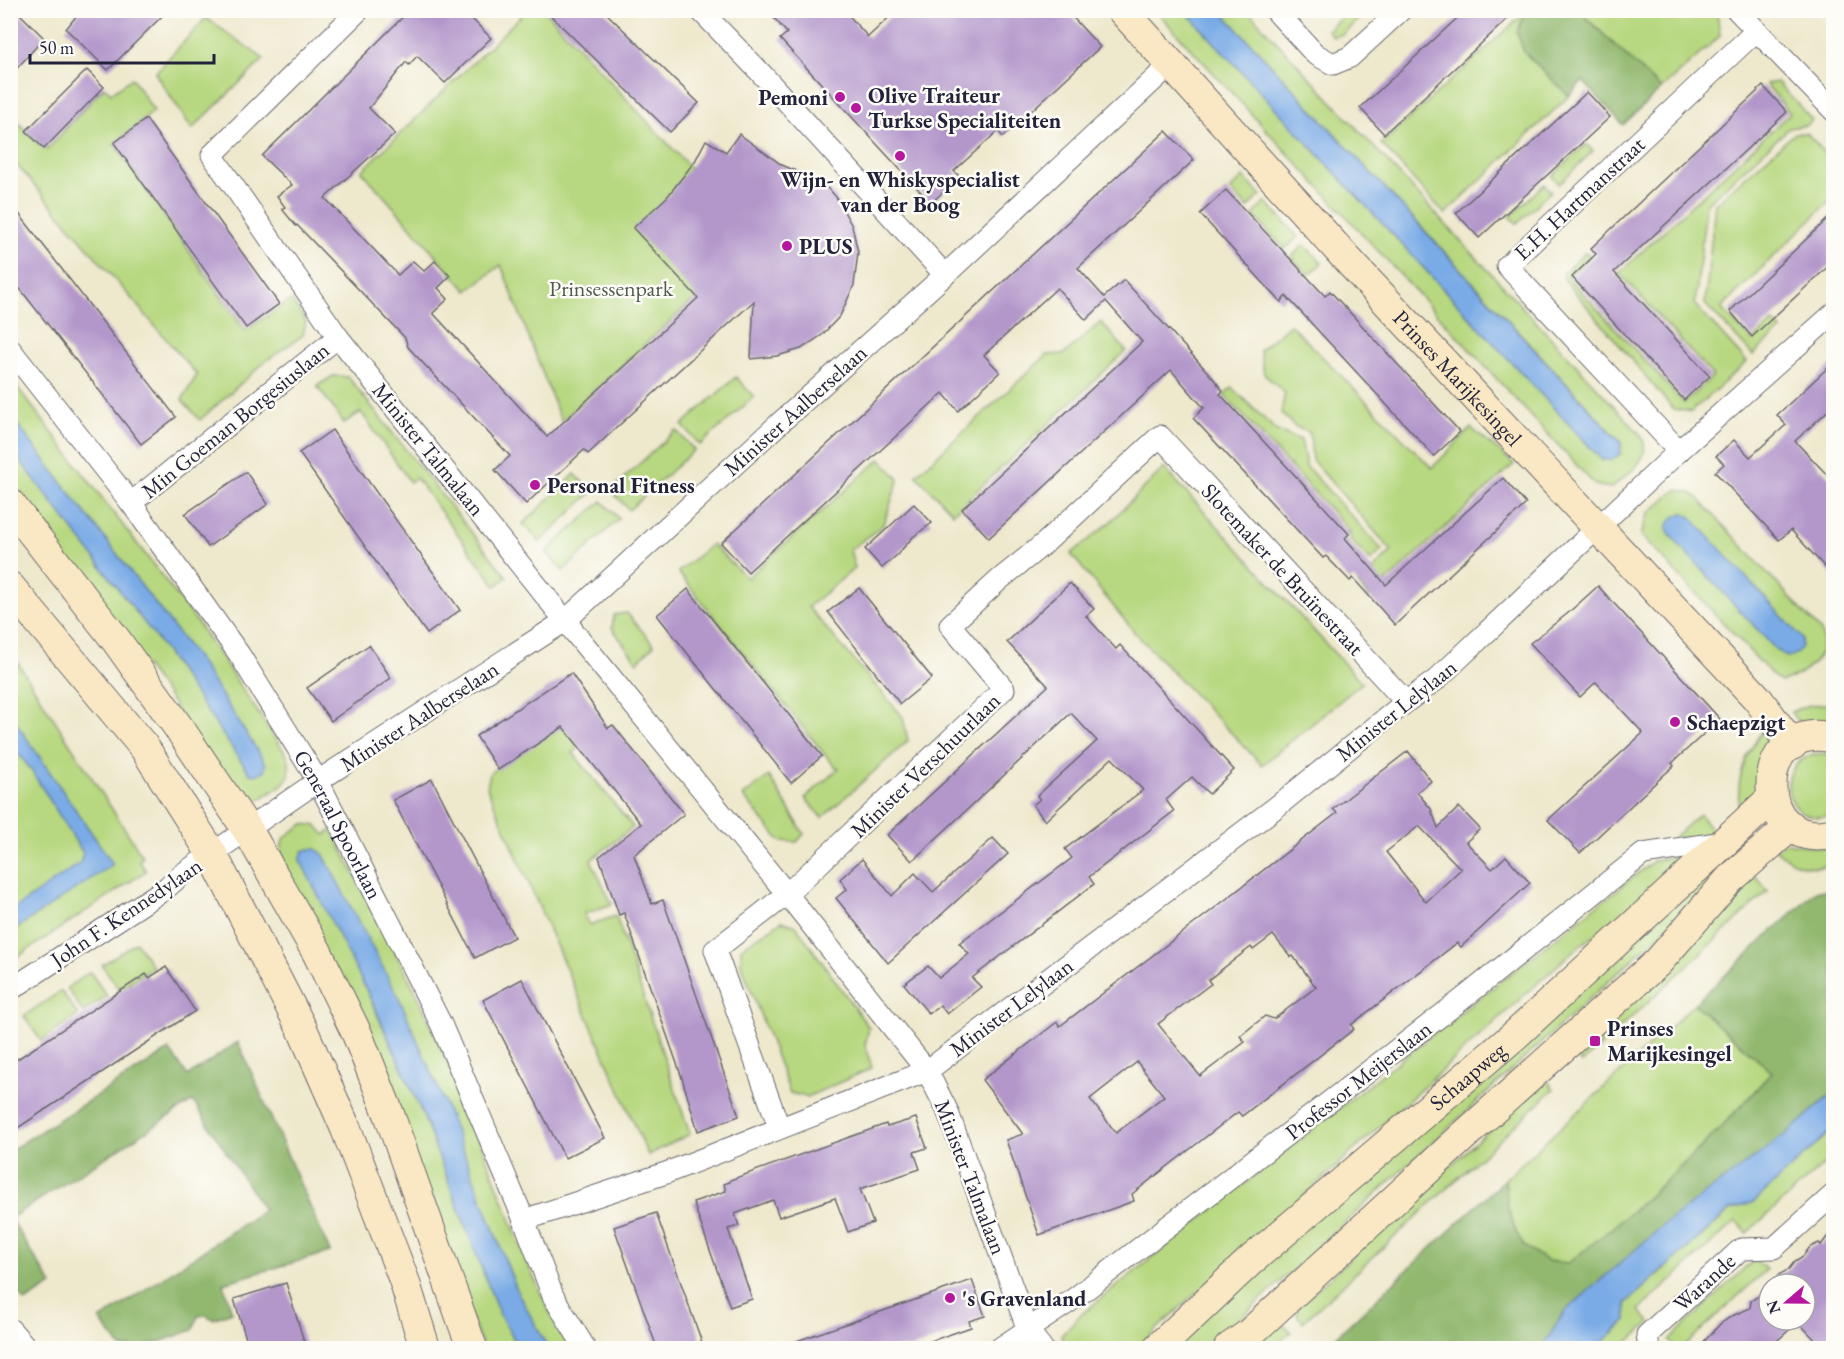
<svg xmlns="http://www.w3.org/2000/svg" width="1844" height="1359" viewBox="0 0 1844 1359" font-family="'EB Garamond',serif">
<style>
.green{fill:#b7d880;stroke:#6c7d5e;stroke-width:1.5}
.forest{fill:#91b86e;stroke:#5a6d54;stroke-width:1.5}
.water{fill:#7aabe6;stroke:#4e6690;stroke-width:1.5}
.building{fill:#b397cb;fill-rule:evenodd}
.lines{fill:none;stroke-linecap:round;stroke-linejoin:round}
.street-casing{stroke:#69676e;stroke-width:23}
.secondary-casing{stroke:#69676e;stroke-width:32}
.street{stroke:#fff;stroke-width:21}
.secondary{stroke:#fae7c3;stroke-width:30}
.poi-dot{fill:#b5179e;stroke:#fdfcf7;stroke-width:2}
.labels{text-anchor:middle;stroke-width:5;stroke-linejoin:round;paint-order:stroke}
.poi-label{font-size:22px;font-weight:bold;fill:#22223b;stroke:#fdfcf7;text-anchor:start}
.street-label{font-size:22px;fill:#22223b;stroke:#fdfcf7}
.park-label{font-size:22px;fill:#4f5950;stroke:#fdfcf7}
</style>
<rect width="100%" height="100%" fill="#fdfcf7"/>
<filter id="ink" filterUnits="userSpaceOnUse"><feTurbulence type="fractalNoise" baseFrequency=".0167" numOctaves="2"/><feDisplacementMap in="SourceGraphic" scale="12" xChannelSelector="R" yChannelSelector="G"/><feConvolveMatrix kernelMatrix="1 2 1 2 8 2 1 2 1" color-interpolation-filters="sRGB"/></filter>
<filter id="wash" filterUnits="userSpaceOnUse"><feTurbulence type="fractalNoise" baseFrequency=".008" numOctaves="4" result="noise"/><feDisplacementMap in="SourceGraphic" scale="24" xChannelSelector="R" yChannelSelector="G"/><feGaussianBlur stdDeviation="1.35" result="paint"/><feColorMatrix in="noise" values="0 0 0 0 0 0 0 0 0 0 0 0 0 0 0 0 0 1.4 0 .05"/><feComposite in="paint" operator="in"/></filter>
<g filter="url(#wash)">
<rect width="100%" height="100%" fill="#eee8cc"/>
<!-- green -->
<g class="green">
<path d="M526,11H545L696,174L702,292L561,421L501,265L467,291L362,171Z"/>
<path d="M1156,11H1185L1602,460H1612L1620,454L1621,442L1221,11H1248L1639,433C1657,457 1627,474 1611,488L1595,485Z"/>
<path d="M1349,11H1367L1343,34L1333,37L1327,30Z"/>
<path d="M1527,11L1517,32L1524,52L1569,96L1445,214L1381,144Z"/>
<path d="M1579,11H1714L1717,13L1720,36L1661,89Z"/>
<path d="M206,18L264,59L192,129L155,73Z"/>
<path d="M132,78L154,111L114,144L245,331L291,300L306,321L303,335L266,361L200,420L182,400L197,375L11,158L10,115L47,150L104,87L111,93Z"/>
<path d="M1777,82L1812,120L1808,125L1789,128L1706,204L1695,305L1747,362L1691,412L1673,409L1564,279V272L1586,252L1590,256L1568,277L1684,403L1713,376L1619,273L1790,113L1766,84Z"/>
<path d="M1795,133H1807L1833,162V198L1721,308L1752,341L1774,322L1781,330L1753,355L1705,304L1715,204Z"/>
<path d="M1586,144L1593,151L1559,184L1552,176Z"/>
<path d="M1243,177L1261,195L1248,208L1230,190Z"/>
<path d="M1544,184L1551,191L1517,224L1510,217Z"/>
<path d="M1266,202L1298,237L1285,249L1253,215Z"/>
<path d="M1304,245L1322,263L1309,275L1291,257Z"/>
<path d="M1101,322L1126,351L953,513L916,475L1047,355L1064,354Z"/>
<path d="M1290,324L1432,468L1471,428L1514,464L1369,598L1358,584L1392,551L1312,460L1310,433L1294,426L1281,413L1285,393L1264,374L1260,350Z"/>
<path d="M333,376L348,377L507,577L496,586L416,478L410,482L361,412L344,423L317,386Z"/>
<path d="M736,377L754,397L700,445L682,425Z"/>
<path d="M11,379L197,622L286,754L289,762V776L282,785L259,800L246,799L227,786L166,693L11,489Z"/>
<path d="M1232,388L1277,431L1301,440L1306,466L1382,550L1371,561L1351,541L1349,530L1224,395Z"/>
<path d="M676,430L694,450L629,510L611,490Z"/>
<path d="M880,459L899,479L883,525L850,550L855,568L808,607L903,717L908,741L822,818L805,798L839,768L835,767L678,572L712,544L747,578Z"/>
<path d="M1164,468L1362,683L1262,765L1136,634L1071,554L1108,524Z"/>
<path d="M575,474L592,492L540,542L523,524Z"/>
<path d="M1678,490L1691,493L1697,497L1821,631C1830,657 1804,675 1781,682L1773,676L1641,535L1648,514L1672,493Z"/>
<path d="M602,501L619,519L563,571L546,552Z"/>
<path d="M627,613L654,645L637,662L612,628L614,615Z"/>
<path d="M10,651L143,857L139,860L146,871L11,961Z"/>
<path d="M1825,704H1833V727C1817,726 1799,729 1791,712L1809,705Z"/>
<path d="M573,717L590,739L573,753L633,827L591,860L612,904L584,914L589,925L616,916L690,1134L648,1155L487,788L490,773Z"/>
<path d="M1764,732C1771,749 1761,788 1750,803C1747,806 1743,810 1740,813C1735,783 1743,757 1761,733Z"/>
<path d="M1813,754H1823L1833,757V814C1791,831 1767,771 1813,754Z"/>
<path d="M769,776L804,834L797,842L780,841L743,796Z"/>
<path d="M1699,814L1715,833L1674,839L1673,838Z"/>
<path d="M304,824L317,826L325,835L332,830L418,996L462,1095L528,1265L553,1319L571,1348H548L518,1293L445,1104L400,1000L316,849L303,851L422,1113L499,1313L519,1348H484L274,865L283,860C277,838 287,835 304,824Z"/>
<path d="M1786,843L1830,849L1833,851V864C1811,871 1791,864 1775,849Z"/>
<path d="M1729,848L1741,860L1233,1325L1207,1348H1167Z"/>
<path d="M1701,852L1572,952L1136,1348H1065L1061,1336L1078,1317L1337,1110L1655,860Z"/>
<path d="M1751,871L1768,891L1582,1063L1572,1053Z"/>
<path d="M782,921L796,926L869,1028L865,1045L872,1068L807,1097L790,1093L741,964V948Z"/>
<path d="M136,942L153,967L119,989L102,965Z"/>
<path d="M90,972L107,996L83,1012L67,988Z"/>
<path d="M61,991L78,1015L41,1041L24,1016Z"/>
<path d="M1694,1004L1772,1072C1710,1142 1643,1206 1569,1263L1547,1261L1524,1247L1516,1232L1508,1208L1505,1179Z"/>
<path d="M1545,1078L1554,1089L1303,1322L1297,1315V1308Z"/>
<path d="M1833,1129V1156L1747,1233L1736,1221L1639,1310L1650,1322L1622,1348H1596L1627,1320L1626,1303L1731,1210L1754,1201Z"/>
<path d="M1755,1259L1766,1270L1682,1348H1676L1669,1340Z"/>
<path d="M1278,1325L1286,1326L1291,1332L1273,1348H1252Z"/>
</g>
<!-- forest -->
<g class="forest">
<path d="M1527,11H1579L1661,89L1623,125L1583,81L1569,96L1524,52L1517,32Z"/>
<path d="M1833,890V1093L1786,1134L1564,1312L1542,1348H1328L1326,1346L1505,1179L1508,1208L1516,1232L1524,1246L1547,1261L1568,1263C1643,1206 1710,1142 1772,1072L1694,1004L1816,891Z"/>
<path d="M238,1042L330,1252L223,1283L232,1312L213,1319L206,1315L198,1316L193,1330L142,1348H121L100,1320L264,1210L193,1101L11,1218V1150L169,1050L188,1076Z"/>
<path d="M11,1219L52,1285L25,1302L11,1284Z"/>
</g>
<!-- water -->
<g class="water">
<path d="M1185,11H1221L1621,443V453L1612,460H1602Z"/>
<path d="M10,415L201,663L266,764L264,771L256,775L250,774L159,642L11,449Z"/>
<path d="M1684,513L1690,516L1802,638C1804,650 1797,655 1787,657L1777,651L1669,534L1667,527C1671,518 1674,516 1684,513Z"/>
<path d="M10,714L113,864L11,932V911L80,863L83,853L31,770L11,744Z"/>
<path d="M309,849H316L323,854L400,1000L445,1104L518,1293L548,1348H519L499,1313L422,1113L372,1001L300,860L303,851Z"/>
<path d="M1833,1093V1129L1754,1202L1730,1210L1626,1303L1627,1320L1596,1348H1542L1564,1312L1667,1222L1786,1134Z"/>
</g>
<g id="blocks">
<!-- building -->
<g class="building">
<path d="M10,10H16L44,38L10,76Z"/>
<path d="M81,10H168L108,70L66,29Z"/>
<path d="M410,10H463L491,38L445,83L417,56L409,65L406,62L369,108L395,134L325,198L398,275L413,261L424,271L435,261L450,276L438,288L448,299L433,313L547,437L698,298L633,228L667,197L695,161L706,140L726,152L739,134L782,165L803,174L830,190L836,197L852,226L858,252L854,285L840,316L822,335L801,349L777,356L751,359L754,301L588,454L584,450L526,504L495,470L510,456L408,347L405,338L297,225L296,226L282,209L285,207L277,196L292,185L262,156Z"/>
<path d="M545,10H603L699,103L670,132Z"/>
<path d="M767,10H844L868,37L897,10H1066L1100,47L1003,137L998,131L954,171L960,177L931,203L780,39L787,33Z"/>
<path d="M1466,10H1517L1384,134L1360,108Z"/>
<path d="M87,70L104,87L44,149L26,131Z"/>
<path d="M1763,86L1787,112L1614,272L1710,376L1684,400L1572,277L1596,254L1591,248Z"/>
<path d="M1587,92L1610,117L1479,238L1456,213Z"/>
<path d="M146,119L279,304L246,328L114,143Z"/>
<path d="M1166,131L1194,160L1078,268L1104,297L1124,280L1213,378L1223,391L1220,394L1349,534L1345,538L1386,585L1503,478L1526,504L1395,625L1353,578L1350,581L1326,556L1323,558L1193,418L1204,408L1171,370L989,538L962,509L1142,342L1106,301L1086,320L1057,288L984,355L1000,372L958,411L943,393L748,572L721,543Z"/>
<path d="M1226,190L1325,296L1330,291L1460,432L1434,456L1286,296L1281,302L1200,214Z"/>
<path d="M10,202L176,417L141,444L10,276Z"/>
<path d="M1833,214V262L1752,337L1730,311Z"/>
<path d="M1833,363V406L1795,441L1833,481V576L1791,530L1779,540L1715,472L1724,464L1716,456L1734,440L1750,457L1786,425L1777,415Z"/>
<path d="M332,430L460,610L427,634L299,453Z"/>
<path d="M246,472L268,504L208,547L185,514Z"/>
<path d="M914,504L932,523L913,537L897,555L882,568L865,549Z"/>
<path d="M1070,583L1094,609L1086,616L1116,649L1120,645L1234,770L1209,794L1192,777L1166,800L1174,811L1089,877L1094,884L972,978L981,987L947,1014L940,1005L929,1014L904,984L928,966L939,978L969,954L959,943L1072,858L1065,849L1143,790L1112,758L1045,821L1033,805L1040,799L1037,796L1097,741L1071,713L912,861L887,835L1048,686L1007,642Z"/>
<path d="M1598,586L1720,719L1672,763L1674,766L1666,773L1580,853L1548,820L1643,733L1596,682L1580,697L1530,643L1567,614Z"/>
<path d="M859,588L932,678L900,704L828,612Z"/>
<path d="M688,589L822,756L791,783L657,615Z"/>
<path d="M369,645L391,678L331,721L307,688Z"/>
<path d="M571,673L608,728L613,725L684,814L634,855L652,904L663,900L739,1116L698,1131L681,1075L624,913L619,915L599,857L641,824L563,727L498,770L476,736Z"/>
<path d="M1408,751L1431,781L1417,792L1431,809L1438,828L1459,807L1480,829L1466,842L1492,869L1506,856L1530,883L1461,947L1457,943L1351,1025L1354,1029L1242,1116L1238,1112L1132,1194L1134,1201L1039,1235L1006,1140L1023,1134L982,1080L1057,1022L1060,1026L1207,914L1337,813L1333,809ZM1419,826L1461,869L1426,902L1386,852ZM1273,935L1291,957L1293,956L1316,987L1274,1019L1265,1016L1240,1036L1245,1042L1200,1076L1158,1024L1208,986L1211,984L1208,980L1251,947L1253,950ZM1137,1062L1164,1096L1116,1133L1090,1099Z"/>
<path d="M432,779L514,937L475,958L393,800Z"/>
<path d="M993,838L1008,854L888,963L836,898L847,889L840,879L862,859L892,896L915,873L933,892Z"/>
<path d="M166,967L195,1011L10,1133V1064L146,974L149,978Z"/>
<path d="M522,979L605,1138L565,1158L483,1000Z"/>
<path d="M916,1118L927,1148L914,1152L920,1169L860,1189L873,1223L848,1232L835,1198L779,1217L773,1200L735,1214L739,1226L728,1229L752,1299L730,1307L693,1202L726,1191L724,1184L730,1182V1180L886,1124L887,1127Z"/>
<path d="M656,1213L704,1348H657L614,1227Z"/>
<path d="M1833,1229V1348H1823L1798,1322L1769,1348H1698L1720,1324L1732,1316L1750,1308L1751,1301L1760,1295L1769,1285V1320H1805V1284H1771L1780,1274L1788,1270L1795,1261L1803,1256L1810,1247L1819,1243L1821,1245Z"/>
<path d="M972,1280L985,1316L969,1321L971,1327L911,1348H785V1345Z"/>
<path d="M286,1283L306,1348H249L234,1299Z"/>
</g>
</g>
</g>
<g filter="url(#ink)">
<use href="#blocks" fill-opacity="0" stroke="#69676e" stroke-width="1.5"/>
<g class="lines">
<defs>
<g id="street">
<path d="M359,10L212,155L338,337L579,638L787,894L927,1071L947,1110L1028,1330L1042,1348"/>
<path d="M700,10L759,71L945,275"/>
<path d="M1275,10L1315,54L1333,64L1350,57L1401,10"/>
<path d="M1737,10L1834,111"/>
<path id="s1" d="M10,349L131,503L239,654L318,781L441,1024L524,1220L553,1296L585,1348"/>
<path d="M1679,451L1507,266L1756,31"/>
<path d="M131,503L338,337"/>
<path d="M10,990L165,889L181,875L318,781L565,621L782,421L945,275L1172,63"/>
<path d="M779,1127L715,950L787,894L1004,689L950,625L999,580L1046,542L1160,436L1406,702"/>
<path d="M524,1220L666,1173L927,1071L1275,808L1406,702L1436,680L1679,451L1834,313"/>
<path d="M10,1329L27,1348"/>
<path d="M1000,1348L1075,1298L1465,997L1643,854L1724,842"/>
<path d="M1649,1348L1647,1335L1741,1249L1774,1248L1834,1194"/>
</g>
<g id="secondary">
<path id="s2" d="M1122,10L1346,258L1757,698L1792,745"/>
<path d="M10,504L116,640L181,731L247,829L317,952L357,1034L389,1114L472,1348"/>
<path d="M10,587L144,747L212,854L303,1031L346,1129L404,1280L425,1348"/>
<path d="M1834,738C1749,717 1752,855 1834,833"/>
<path id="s3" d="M1158,1348L1249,1262L1514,1036L1772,798"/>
<path d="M1229,1348L1249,1334L1468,1132L1658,962L1729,880L1791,826"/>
</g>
</defs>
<!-- street casing -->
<use href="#street" class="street-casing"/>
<!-- secondary casing -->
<use href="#secondary" class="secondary-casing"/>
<!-- street -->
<use href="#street" class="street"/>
<!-- secondary -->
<use href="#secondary" class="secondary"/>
</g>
</g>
<!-- markers -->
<g class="poi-dot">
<circle cx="840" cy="97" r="6"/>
<circle cx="856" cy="108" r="6"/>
<circle cx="900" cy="156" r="6"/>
<circle cx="787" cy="246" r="6"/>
<circle cx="535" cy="485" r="6"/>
<circle cx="1675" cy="722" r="6"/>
<rect x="1589" y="1035" width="12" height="12" rx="3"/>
<circle cx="950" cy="1298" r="6"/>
</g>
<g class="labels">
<!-- poi labels -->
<g class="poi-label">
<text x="868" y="103">Olive Traiteur<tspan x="868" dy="25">Turkse Specialiteiten</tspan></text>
<text x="828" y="105" text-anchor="end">Pemoni</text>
<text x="900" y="187" text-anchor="middle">Wijn- en Whiskyspecialist<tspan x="900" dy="25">van der Boog</tspan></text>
<text x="799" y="254">PLUS</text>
<text x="547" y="493">Personal Fitness</text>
<text x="1687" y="730">Schaepzigt</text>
<text x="1607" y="1036">Prinses<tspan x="1607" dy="25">Marijkesingel</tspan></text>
<text x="962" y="1306">'s Gravenland</text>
</g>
<!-- street labels -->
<g class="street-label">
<text transform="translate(1579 198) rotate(-43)" y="8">E.H. Hartmanstraat</text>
<text dy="8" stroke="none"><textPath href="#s2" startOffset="498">Prinses Marijkesingel</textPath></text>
<text transform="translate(795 410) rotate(-42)" y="8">Minister Aalberselaan</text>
<text transform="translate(235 420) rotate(-39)" y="8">Min Goeman Borgesiuslaan</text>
<text transform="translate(429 449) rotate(51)" y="8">Minister Talmalaan</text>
<text transform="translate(1283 569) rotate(47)" y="8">Slotemaker de Bruïnestraat</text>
<text transform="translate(1396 710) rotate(-39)" y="8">Minister Lelylaan</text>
<text transform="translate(419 716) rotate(-33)" y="8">Minister Aalberselaan</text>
<text transform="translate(925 765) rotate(-44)" y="8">Minister Verschuurlaan</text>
<text dy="8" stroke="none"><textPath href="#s1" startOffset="579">Generaal Spoorlaan</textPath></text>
<text transform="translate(126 912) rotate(-34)" y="8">John F. Kennedylaan</text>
<text transform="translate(1011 1007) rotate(-37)" y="8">Minister Lelylaan</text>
<text dy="8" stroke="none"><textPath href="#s3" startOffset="412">Schaapweg</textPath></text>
<text transform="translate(1358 1080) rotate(-38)" y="8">Professor Meijerslaan</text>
<text transform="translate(971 1177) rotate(69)" y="8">Minister Talmalaan</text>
<text transform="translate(1704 1282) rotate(-42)" y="8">Warande</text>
</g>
<!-- park labels -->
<g class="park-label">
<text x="611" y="296">Prinsessenpark</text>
</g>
</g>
<!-- margin -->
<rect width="1844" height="1359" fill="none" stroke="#fdfcf7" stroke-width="36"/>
<!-- north arrow -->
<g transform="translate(1787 1302) rotate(250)"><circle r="28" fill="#fdfcf7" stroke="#a5a5ac" stroke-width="1.5"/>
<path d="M0-4.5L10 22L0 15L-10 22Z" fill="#b5179e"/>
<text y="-9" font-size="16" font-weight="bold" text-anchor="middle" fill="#22223b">N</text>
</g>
<!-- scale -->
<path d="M30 54v9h184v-9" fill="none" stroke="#22223b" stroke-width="3"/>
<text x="39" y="54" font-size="18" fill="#22223b" stroke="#fdfcf7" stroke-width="4.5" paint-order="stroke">50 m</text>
</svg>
